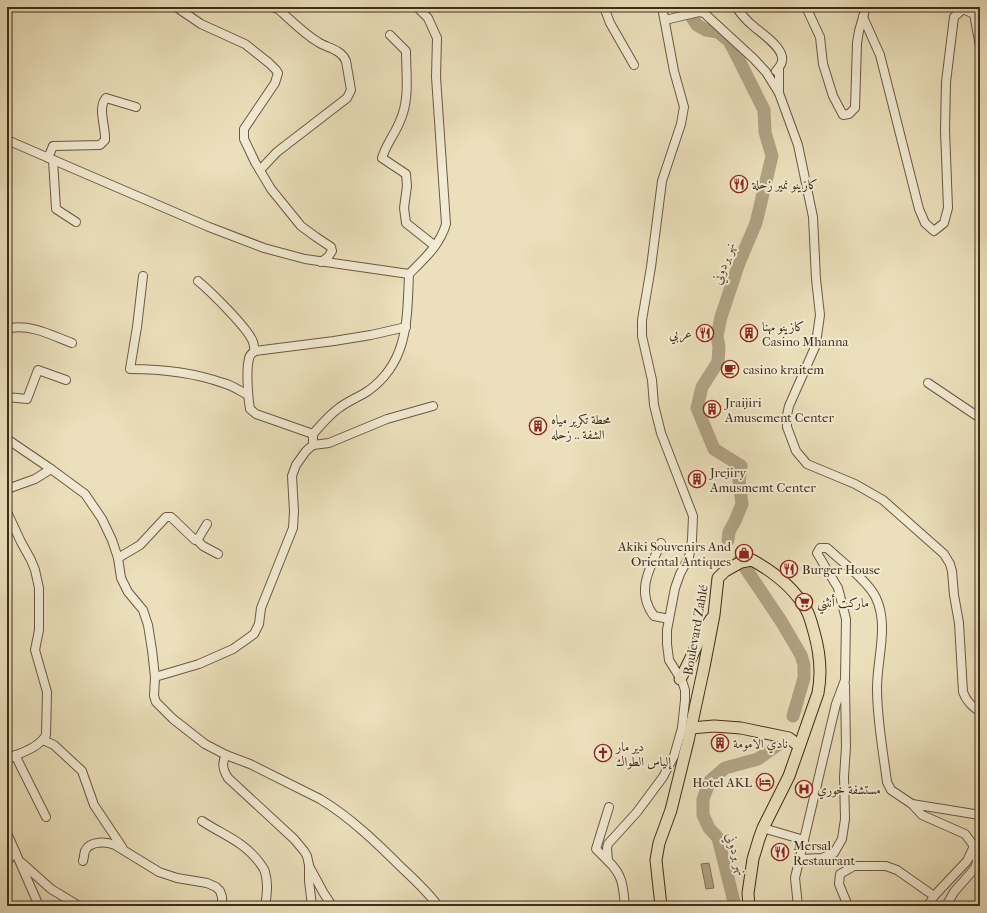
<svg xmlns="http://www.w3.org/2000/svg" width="987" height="913" viewBox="0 0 987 913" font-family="'IM FELL French Canon',Amiri,serif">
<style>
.water{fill:#b1a384;stroke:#84735a}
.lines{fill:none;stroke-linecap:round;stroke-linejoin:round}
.river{stroke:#b1a384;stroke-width:13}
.minor-casing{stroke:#6b5942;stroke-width:10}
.major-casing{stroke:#402c1a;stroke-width:13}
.minor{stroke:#f2ebd3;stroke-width:8}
.major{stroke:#ebe0bb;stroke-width:11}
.labels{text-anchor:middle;stroke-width:4;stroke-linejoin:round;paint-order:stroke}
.poi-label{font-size:13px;fill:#402c1a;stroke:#f2ebd3;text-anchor:start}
.street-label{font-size:13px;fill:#402c1a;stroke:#f2ebd3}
.water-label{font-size:14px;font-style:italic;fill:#5c4a34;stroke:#f2ebd3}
</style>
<rect width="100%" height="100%" fill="#ebe0bb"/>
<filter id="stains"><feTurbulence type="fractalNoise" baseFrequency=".005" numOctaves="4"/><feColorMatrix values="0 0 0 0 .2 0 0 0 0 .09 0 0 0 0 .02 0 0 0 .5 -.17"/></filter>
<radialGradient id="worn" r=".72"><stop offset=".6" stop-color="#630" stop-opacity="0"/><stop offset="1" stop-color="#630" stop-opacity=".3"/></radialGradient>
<!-- water -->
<path class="water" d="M709,863L714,888L706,889L701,864Z"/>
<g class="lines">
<!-- river -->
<g class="river">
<path d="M685,7L697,25L706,30L718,32L729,41L734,50L764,110L765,132L772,156L756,223L739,263L721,317L717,336L719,347L718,362L702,387L697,408L714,449L741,466L739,480L742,504L735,521L729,532L728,540"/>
<path d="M740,560L781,621L801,655L804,665V678L793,716"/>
<path d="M735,906L718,838L709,828L703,815V799L710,781L725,768L758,759L783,741"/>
</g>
<defs>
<g id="minor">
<path d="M176,7L201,24L245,44L269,63L276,70L278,73L275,83L244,129V139L255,162L271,189L301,226L316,237L331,247L332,251L328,257L321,262"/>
<path d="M604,7L610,23L634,65"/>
<path d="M736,7C741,14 746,20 752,25C761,33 780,45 782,57C783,62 780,67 776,71"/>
<path d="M806,7L820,37L823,64L833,96L843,115L849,114L855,108L857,43L859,31L866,7"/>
<path d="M863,17L880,55L919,209L925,223L934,231L944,223L948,208L945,130L946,82L954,17L963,9L974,14L980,46"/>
<path d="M665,20L699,12L704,13L754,59L766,72L779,93V68"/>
<path d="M390,35L406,51C406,75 410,99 400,121C395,134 386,144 382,158L406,174L407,186L404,208L406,223L435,246"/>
<path d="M779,93L798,145L813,217L816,279L820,315L817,336L815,347L789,406L787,415V427L796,451L807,464L855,484L883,500L944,554L950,564L952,571L954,595L959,623L963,692C966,701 972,706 980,712"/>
<path d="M7,140L209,227L264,248L305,259L409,274"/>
<path d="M48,158L53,146L100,145L105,140C106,127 97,108 106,98L136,107"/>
<path d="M53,160L56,209L76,222"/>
<path d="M260,170L277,152L347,98L351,90L346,61C341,49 327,48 318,42C304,34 291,20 278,9L273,7"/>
<path d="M143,276L137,327L130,369C162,369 192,372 223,383C232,385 240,391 248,395"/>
<path d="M198,281C210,291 248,328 253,342C254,345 254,349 255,351"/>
<path d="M7,332L10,328C32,324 53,336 72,343"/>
<path d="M928,383L980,418"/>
<path d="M7,397L27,399L38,370L66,380"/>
<path d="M313,434L256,414L250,409C248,398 246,369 249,359C249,356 252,353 255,351L334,341L371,335L406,327"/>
<path d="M7,439L51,469L85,494L102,519L112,540L118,558L121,578L128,592L143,610L148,625L152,650L155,677L154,696L156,702L173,719L205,744L226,755L250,764L320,799C350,817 377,843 402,868C415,880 428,892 438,906"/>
<path d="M313,445V434C321,425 329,415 339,408C348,401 359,397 368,391C409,362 407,318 409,274C424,259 440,245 446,224L436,77L437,38L428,18L417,7"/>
<path d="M7,490L10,488L35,479L51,469"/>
<path d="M7,512L21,542L31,560L35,570L39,588V630L35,650L47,692L46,735C39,748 20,753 7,759"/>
<path d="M197,540L203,546L218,554"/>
<path d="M661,543C650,568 635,591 654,616L669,619"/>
<path d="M118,558L140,545L166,517H171L195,540L198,539L207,524"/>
<path d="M155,677L199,664L233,649L254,634L259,624L261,608L293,528L294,511L292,476L296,465L306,451L313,445L329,443L387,419L433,406"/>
<path d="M43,740L54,745L82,771L94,805L122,847"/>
<path d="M15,755L46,817"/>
<path d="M226,755C221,763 223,770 228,778L294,839L304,851L307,856L309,865V881L312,906"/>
<path d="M912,804L980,815"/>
<path d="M202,821C223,835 243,841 259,862C261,865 264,868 265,872C268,882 267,896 265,906"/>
<path d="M763,828L804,840"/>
<path d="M7,833L39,906"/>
<path d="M800,859L822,858L834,853L842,839L845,819L844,777L846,747L845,685"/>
<path d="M83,861C84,858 84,854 85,851C90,840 107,842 115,845L159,872L177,878L207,883L216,887L220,891L222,897V906"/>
<path d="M608,861L596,849L609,807"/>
<path d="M7,862L15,851"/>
<path d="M22,863L51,889L79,906"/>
<path d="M310,868L323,892L332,906"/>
<path d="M625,906C623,886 623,875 608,861L607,848L608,844L637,812L663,777L674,756L682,728L685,700V690L682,681L669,660L667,644V630L675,588L680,574L689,557L692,540L693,516L661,433L654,405L652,380L642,336V320L651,267L662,181L681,124L684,107L674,71L662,7"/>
<path d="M798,906L795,878L827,742L836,704L845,680L846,619L838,588L817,553L820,548H827C840,560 869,582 876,598C889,625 877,659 877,688C877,720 883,751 887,782L891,790L912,804L922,815L965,834L974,846L977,862L975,868L954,892L946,906"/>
<path d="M848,906L839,884L840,874L854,866H886L897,870L934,896"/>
<path d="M928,906L934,896L967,861L974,846"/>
</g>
<g id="major">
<path d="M680,679C692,659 698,638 711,619"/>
<path d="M691,728L714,726L741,728L789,738L799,746"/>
<path d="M661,906L656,860L659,843L671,810L688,741L704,667L714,615L718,578L725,571L741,562L752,560C772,571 794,588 806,609C810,616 812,625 814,632C820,653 822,672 818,693L789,776L763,828L759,839L753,859L748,893L749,906"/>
</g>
</defs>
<!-- minor casing -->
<use href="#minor" class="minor-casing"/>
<!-- major casing -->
<use href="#major" class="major-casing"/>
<!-- minor -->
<use href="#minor" class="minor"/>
<!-- major -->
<use href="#major" class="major"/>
</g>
<!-- icons -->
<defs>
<symbol id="restaurant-ring" viewBox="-11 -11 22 22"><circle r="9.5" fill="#f2ebd3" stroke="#8f2418" stroke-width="1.5"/><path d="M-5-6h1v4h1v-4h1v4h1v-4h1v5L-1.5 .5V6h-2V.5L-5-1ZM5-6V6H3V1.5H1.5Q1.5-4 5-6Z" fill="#8f2418"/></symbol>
<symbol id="building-ring" viewBox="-11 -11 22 22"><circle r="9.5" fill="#f2ebd3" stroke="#8f2418" stroke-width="1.5"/><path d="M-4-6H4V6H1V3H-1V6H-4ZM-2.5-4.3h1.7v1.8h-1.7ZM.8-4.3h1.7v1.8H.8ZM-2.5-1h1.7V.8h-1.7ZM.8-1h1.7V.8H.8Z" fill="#8f2418"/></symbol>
<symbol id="cafe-ring" viewBox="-11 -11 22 22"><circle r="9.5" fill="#f2ebd3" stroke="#8f2418" stroke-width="1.5"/><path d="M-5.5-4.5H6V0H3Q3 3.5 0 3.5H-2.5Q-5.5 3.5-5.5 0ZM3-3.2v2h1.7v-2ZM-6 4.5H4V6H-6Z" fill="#8f2418"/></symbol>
<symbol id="shop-ring" viewBox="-11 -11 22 22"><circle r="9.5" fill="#f2ebd3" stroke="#8f2418" stroke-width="1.5"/><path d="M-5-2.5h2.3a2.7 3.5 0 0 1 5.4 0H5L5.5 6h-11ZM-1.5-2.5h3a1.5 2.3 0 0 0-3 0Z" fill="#8f2418"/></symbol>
<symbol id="supermarket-ring" viewBox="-11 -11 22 22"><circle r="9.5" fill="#f2ebd3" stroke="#8f2418" stroke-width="1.5"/><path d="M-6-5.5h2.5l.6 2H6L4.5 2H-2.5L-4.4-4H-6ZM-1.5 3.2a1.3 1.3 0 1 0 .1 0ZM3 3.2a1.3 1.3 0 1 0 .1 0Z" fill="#8f2418"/></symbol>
<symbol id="church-ring" viewBox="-11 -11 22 22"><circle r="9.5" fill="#f2ebd3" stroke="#8f2418" stroke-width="1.5"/><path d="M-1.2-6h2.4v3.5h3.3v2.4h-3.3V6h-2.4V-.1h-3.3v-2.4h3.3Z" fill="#8f2418"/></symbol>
<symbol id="hotel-ring" viewBox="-11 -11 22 22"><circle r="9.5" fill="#f2ebd3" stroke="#8f2418" stroke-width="1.5"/><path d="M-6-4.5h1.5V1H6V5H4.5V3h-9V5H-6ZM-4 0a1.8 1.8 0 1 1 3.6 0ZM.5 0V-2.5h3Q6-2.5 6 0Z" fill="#8f2418"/></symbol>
<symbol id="hospital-ring" viewBox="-11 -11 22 22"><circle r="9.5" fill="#f2ebd3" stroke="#8f2418" stroke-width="1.5"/><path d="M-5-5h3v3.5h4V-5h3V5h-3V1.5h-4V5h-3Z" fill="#8f2418"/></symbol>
</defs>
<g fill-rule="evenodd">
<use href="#restaurant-ring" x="729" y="174" width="20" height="20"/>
<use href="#restaurant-ring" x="695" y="323" width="20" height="20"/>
<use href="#building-ring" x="739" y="323" width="20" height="20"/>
<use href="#cafe-ring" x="720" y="359" width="20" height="20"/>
<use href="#building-ring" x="702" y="399" width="20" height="20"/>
<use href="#building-ring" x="528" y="416" width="20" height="20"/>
<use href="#building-ring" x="687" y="469" width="20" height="20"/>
<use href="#shop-ring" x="734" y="543" width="20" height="20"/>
<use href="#restaurant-ring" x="779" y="559" width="20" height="20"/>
<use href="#supermarket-ring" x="794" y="592" width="20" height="20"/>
<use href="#building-ring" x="710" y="733" width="20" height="20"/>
<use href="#church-ring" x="593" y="743" width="20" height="20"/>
<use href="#hotel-ring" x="755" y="772" width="20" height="20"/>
<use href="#hospital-ring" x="794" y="779" width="20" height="20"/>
<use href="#restaurant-ring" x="770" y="842" width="20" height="20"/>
</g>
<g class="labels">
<!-- poi labels -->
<g class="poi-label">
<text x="752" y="189">كازينو نمير زحلة</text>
<text x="762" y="331">كازينو مهنا<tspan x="762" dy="15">Casino Mhanna</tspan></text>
<text x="692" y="338" text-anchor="end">عربي</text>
<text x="743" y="374">casino kraitem</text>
<text x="725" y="407">Jraijiri<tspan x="725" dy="15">Amusement Center</tspan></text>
<text x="551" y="424">محطة تكرير مياه<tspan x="551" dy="15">الشفة .. زحله</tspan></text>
<text x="710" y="477">Jrejiry<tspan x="710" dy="15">Amusmemt Center</tspan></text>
<text x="731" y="551" text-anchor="end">Akiki Souvenirs And<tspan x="731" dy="15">Oriental Antiques</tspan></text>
<text x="802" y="574">Burger House</text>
<text x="817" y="607">ماركت أنثني</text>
<text x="733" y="748">نادي الامومة</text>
<text x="616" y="751">دير مار<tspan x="616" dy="15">إلياس الطواك</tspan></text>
<text x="752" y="787" text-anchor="end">Hotel AKL</text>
<text x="817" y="794">مستشفة خوري</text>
<text x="793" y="850">Mersal<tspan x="793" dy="15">Restaurant</tspan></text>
</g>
<!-- street labels -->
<g class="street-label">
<text transform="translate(695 630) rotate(-80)" y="5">Boulevard Zahlé</text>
</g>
<!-- water labels -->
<g class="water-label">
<text transform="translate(723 263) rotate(-70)" y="5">نهر بردوني</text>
<text transform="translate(737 854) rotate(73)" y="5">نهر بردوني</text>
</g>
</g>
<!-- margin -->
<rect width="987" height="913" fill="none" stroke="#ebe0bb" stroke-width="24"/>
<rect x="8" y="8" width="971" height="897" fill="none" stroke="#402c1a" stroke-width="2"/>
<rect x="12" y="12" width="963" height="889" fill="none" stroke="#402c1a"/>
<rect width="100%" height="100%" filter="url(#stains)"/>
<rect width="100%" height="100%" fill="url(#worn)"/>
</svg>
